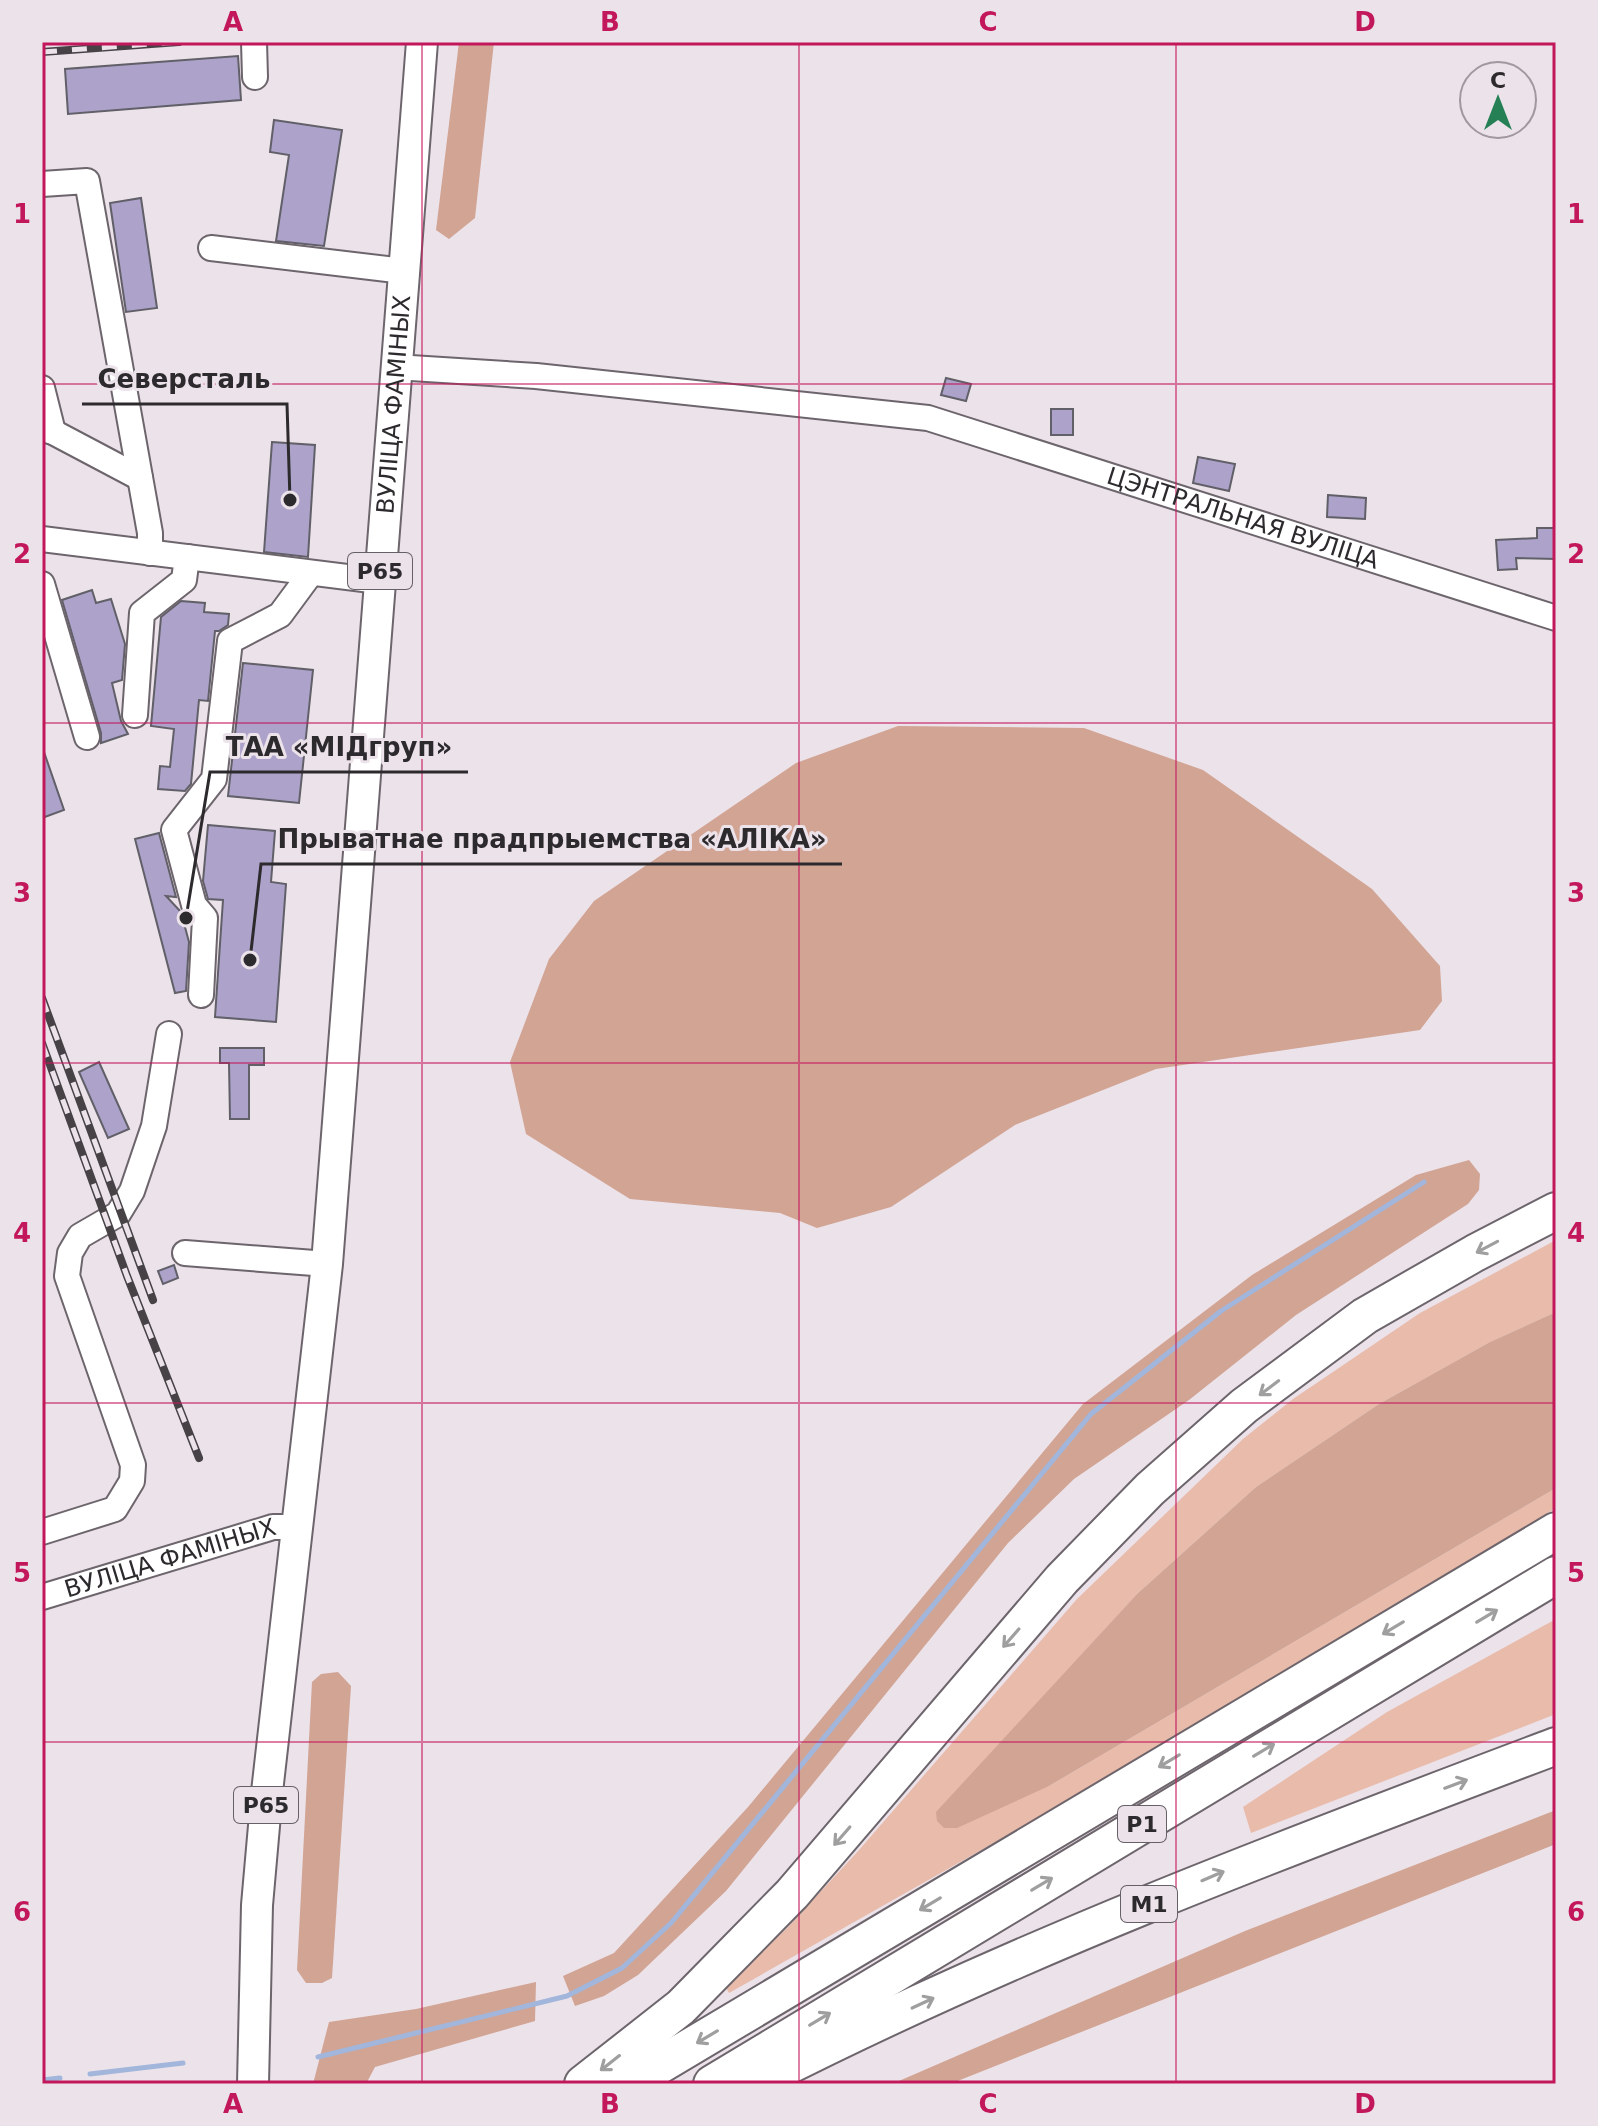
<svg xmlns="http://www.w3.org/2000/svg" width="1598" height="2126" viewBox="0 0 1598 2126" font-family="'DejaVu Sans',sans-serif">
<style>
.green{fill:#e8bbab}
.forest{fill:#d1a494}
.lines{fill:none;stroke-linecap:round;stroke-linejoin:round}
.stream{stroke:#a2b6db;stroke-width:5}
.building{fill:#ada3ca;stroke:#615f68;stroke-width:2}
.minor-casing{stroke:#6d656c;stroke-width:28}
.major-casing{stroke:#6d656c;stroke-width:34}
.highway-casing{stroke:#6d656c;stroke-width:40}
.minor{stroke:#fff;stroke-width:24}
.major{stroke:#fff;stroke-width:30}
.highway{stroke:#fff;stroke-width:36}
.rail-casing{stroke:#464246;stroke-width:8}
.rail{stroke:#ece2ea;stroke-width:5;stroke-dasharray:15;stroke-linecap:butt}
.oneway{stroke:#a09fa0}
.grid{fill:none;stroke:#c2185b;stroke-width:2;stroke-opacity:0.55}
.labels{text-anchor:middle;stroke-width:6;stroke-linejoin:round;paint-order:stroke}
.shield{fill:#ece2ea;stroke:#666166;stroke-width:2}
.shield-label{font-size:22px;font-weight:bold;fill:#2d2a2d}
.street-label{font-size:24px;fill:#2d2a2d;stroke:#ece2ea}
.leader{fill:none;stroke:#2d2a2d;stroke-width:3}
.callout-dot{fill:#2d2a2d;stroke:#ece2ea;stroke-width:3}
.callout-label{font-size:26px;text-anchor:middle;font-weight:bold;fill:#2d2a2d;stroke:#ece2ea;stroke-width:6;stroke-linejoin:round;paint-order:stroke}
.neatline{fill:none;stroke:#c2185b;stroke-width:3}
.grid-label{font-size:26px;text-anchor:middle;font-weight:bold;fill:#c2185b}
</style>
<rect width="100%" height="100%" fill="#ece2ea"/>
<!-- green -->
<g class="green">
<path d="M1556,1240V1312L1490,1342L1379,1404L1256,1487L1137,1594L937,1812V1821L1049,1786L1556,1488V1508L1186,1734L729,1993L725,1986L787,1928L859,1850L1077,1599L1243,1439L1293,1399L1420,1313Z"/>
<path d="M1556,1619V1714L1251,1833L1243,1807L1387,1712Z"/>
</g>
<!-- forest -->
<g class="forest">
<path d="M459,42H494L475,218L449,239L436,230Z"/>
<path d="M898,726L1084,728L1203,770L1372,889L1440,966L1442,1001L1420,1030L1156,1069L1015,1125L891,1207L817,1228L780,1213L630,1199L526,1134L510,1062L549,959L594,901L796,763Z"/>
<path d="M1469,1160L1480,1174L1479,1190L1468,1204L1296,1315L1189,1400L1074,1479L1008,1543L726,1891L638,1975L604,1996L575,2006L563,1976L614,1953L748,1807L1083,1404L1252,1275L1416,1175Z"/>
<path d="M1556,1312V1488L1049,1786L957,1828H944L937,1821L936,1812L1137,1594L1256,1487L1379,1404L1490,1342Z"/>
<path d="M338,1672L351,1686L332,1978L322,1983H306L297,1970L312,1682L321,1674Z"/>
<path d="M1556,1810V1844L950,2084H892L1245,1931Z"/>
<path d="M536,1982L535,2021L375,2067L366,2084H313L329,2022L416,2009Z"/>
</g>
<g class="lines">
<!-- stream -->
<g class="stream">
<path d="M318,2057L567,1996L622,1968L671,1923L1091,1414L1221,1311L1424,1182"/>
<path d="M90,2074L183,2063"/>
<path d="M42,2080L60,2078"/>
</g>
</g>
<!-- building -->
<g class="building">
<path d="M238,56L241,100L68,114L65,69Z"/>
<path d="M274,120L342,130L324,246L276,241L289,155L270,152Z"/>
<path d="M141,198L157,308L126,312L110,203Z"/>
<path d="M946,378L971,384L966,401L941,395Z"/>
<rect x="1051" y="409" width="22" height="26"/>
<path d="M272,442L315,445L308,557L264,552Z"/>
<path d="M1198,457L1235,464L1229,491L1193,483Z"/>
<path d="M1328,495L1366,498L1365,519L1327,517Z"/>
<path d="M1537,528H1556V559L1516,558L1517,569L1498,570L1496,540L1537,538Z"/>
<path d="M92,590L96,603L111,599L125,644L122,680L112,683L121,721L128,734L101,743V733L62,600Z"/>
<path d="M181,601L205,603L204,612L229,614L228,625L219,631H215L208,701L199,700L191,784L185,791L158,789L160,766L170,767L174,729L151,726L161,617Z"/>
<path d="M243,663L313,670L299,803L228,796Z"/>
<path d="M44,752L64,810L42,818V753Z"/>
<path d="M208,825L275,831L271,882L286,884L276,1022L215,1017L223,900L208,899L203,881Z"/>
<path d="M159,833L176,897L166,896L181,912L189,942L186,991L175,993L135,839Z"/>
<path d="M220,1048H264V1065H249V1119H230L229,1063H220Z"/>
<path d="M99,1062L129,1129L108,1138L79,1072Z"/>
<path d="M174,1265L178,1278L163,1284L158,1271Z"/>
</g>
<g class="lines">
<defs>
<g id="minor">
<path d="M254,42L255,77"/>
<path d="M42,184L87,181L150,533V553"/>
<path d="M211,248L404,271"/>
<path id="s1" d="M395,367L536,376L928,418L1556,618"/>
<path d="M42,388L53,432"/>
<path d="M42,429L53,432L140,478"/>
<path d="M42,539L379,581"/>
<path d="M42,584L87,737"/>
<path d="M135,715L142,613L184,580L187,557"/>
<path d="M201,995L205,918L194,905L174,830L214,779L230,641L280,615L311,573"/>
<path d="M185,1253L327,1264"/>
<path d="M42,1532L115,1509L132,1481L133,1465L67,1276L70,1253L80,1236L118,1214L132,1191L154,1126L169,1034"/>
<path id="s2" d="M42,1597L273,1527H298"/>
</g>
<g id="major">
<path id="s3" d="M253,2084L257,1905L267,1792L327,1264L422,42"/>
</g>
<g id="highway">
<path d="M764,2078C1019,1948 1288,1847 1556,1746"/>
<path d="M583,2084L681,2007L792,1894L1062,1579L1150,1489L1244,1406L1365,1316L1475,1253L1556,1211"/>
<path d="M628,2084L1556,1531"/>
<path d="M712,2084L1556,1575"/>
</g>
</defs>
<!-- minor casing -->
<use href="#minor" class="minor-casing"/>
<!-- major casing -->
<use href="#major" class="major-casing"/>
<!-- highway casing -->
<use href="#highway" class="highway-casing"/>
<!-- minor -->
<use href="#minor" class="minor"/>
<!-- major -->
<use href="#major" class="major"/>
<!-- highway -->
<use href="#highway" class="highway"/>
<defs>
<g id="rail">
<path d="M42,52L179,42"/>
<path d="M42,998L153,1300"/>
<path d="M42,1043L127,1276L199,1458"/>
</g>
</defs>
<!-- rail casing -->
<use href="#rail" class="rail-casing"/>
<!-- rail -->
<use href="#rail" class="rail"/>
</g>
<!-- one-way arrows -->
<defs><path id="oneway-shaft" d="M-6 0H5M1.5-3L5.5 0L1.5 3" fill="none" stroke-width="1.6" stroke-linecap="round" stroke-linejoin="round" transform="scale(2)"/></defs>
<g class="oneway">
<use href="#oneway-shaft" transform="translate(1487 1247) rotate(152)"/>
<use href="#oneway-shaft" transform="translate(1269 1388) rotate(143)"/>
<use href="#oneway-shaft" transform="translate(1487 1616) rotate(-31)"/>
<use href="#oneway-shaft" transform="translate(1393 1628) rotate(149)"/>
<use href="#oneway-shaft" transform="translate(1011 1638) rotate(131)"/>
<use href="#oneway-shaft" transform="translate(1264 1750) rotate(-31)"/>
<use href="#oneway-shaft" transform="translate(1169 1761) rotate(149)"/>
<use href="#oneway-shaft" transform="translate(1456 1784) rotate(-21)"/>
<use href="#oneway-shaft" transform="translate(842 1836) rotate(131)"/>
<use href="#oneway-shaft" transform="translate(1213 1876) rotate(-23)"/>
<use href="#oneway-shaft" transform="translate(1042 1884) rotate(-31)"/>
<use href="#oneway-shaft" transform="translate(930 1904) rotate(149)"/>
<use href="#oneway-shaft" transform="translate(923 2003) rotate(-25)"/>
<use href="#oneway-shaft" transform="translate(820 2019) rotate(-31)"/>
<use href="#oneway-shaft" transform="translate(707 2037) rotate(149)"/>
<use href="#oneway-shaft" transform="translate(610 2063) rotate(142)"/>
</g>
<!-- grid -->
<path class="grid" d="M422,42V2084M799,42V2084M1176,42V2084M42,384H1556M42,723H1556M42,1063H1556M42,1403H1556M42,1742H1556"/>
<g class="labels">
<!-- shield labels -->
<g class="shield">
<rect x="348" y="553" width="64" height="36" rx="6"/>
<rect x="234" y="1787" width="64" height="36" rx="6"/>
<rect x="1118" y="1806" width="48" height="36" rx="6"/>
<rect x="1121" y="1886" width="56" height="36" rx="6"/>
</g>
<g class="shield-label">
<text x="380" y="579">Р65</text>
<text x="266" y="1813">Р65</text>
<text x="1142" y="1832">Р1</text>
<text x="1149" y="1912">М1</text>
</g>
<!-- street labels -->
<g class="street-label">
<text dy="8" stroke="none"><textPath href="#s3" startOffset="1686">ВУЛІЦА ФАМІНЫХ</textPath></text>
<text dy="8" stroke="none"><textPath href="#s1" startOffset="866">ЦЭНТРАЛЬНАЯ ВУЛІЦА</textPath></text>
<text dy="8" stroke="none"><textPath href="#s2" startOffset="134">ВУЛІЦА ФАМІНЫХ</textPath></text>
</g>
</g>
<!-- callouts -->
<path class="leader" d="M290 500L287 404H82M186 918L210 772H468M250 960L261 864H842"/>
<g class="callout-dot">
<circle cx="290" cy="500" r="8"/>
<circle cx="186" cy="918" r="8"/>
<circle cx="250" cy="960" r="8"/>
</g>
<g class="callout-label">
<text x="184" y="388">Северсталь</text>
<text x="339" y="756">ТАА «МІДгруп»</text>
<text x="552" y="848">Прыватнае прадпрыемства «АЛІКА»</text>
</g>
<!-- border -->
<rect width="1598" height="2126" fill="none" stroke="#ece2ea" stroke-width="88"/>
<!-- north arrow -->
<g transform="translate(1498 100)"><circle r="38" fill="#ece2ea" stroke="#a0989e" stroke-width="2"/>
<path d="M0-6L14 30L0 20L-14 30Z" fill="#268055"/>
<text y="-12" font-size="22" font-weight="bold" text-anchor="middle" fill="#2d2a2d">С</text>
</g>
<rect x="44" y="44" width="1510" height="2038" class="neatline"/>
<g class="grid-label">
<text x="233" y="31">A</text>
<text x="610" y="31">B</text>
<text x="988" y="31">C</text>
<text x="1365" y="31">D</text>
<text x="22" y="223">1</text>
<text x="1576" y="223">1</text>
<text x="22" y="563">2</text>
<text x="1576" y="563">2</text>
<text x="22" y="902">3</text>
<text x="1576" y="902">3</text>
<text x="22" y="1242">4</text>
<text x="1576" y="1242">4</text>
<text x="22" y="1582">5</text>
<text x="1576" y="1582">5</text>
<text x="22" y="1921">6</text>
<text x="1576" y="1921">6</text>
<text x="233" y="2113">A</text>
<text x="610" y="2113">B</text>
<text x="988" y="2113">C</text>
<text x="1365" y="2113">D</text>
</g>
</svg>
